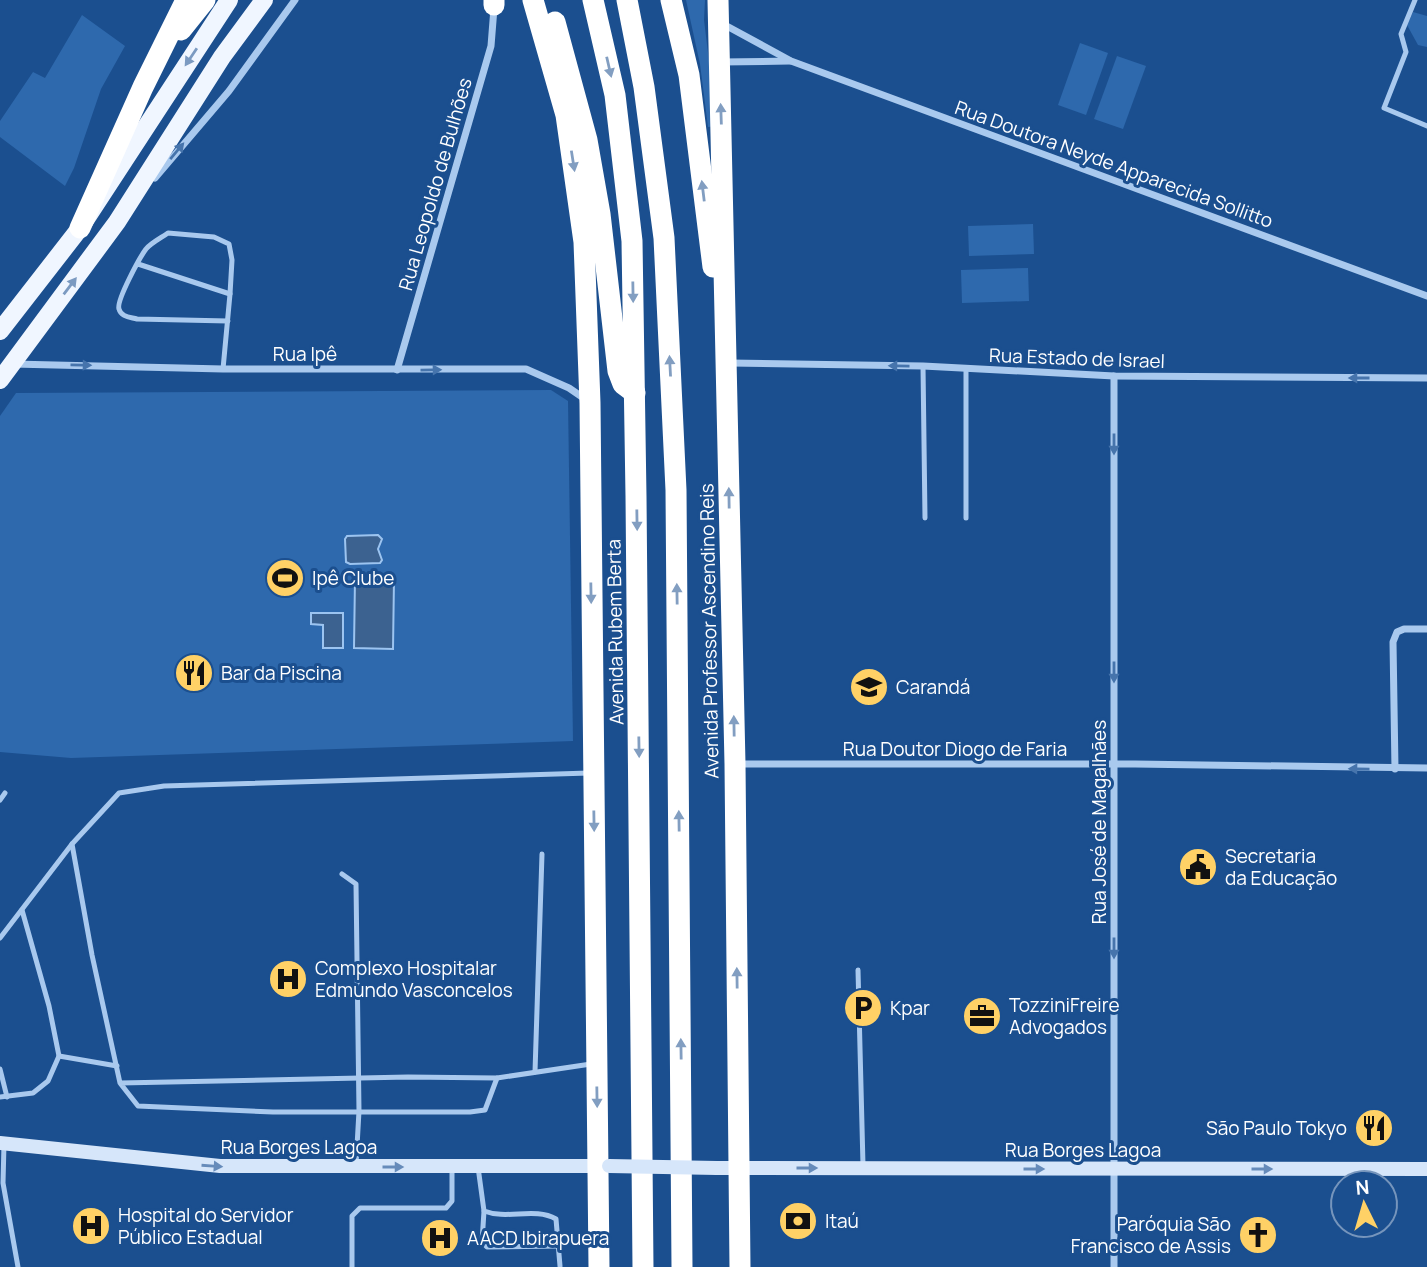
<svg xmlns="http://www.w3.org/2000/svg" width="1427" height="1267" viewBox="0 0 1427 1267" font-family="Manrope,sans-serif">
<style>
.green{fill:#2e69ad}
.water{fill:#3c6290;stroke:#9cc4f0;stroke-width:2}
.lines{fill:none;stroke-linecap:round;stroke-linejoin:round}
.lane{stroke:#a9c9ee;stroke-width:5}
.street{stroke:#a9c9ee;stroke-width:7}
.secondary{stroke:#d6e6fa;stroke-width:14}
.primary{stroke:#f0f6ff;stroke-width:18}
.highway{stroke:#fff;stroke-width:21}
.secondary-bridge{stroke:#d6e6fa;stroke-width:14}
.oneway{fill:#7b9ac1}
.oneway2{fill:#829ec1}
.oneway3{fill:#4674ac}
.oneway4{fill:#668bba}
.labels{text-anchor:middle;stroke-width:6;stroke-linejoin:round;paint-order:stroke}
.street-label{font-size:19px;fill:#fff;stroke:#1b4f8f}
.poi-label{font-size:19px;fill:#fff;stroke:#1b4f8f;text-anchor:start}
</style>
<rect width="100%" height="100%" fill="#1b4f8f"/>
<!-- green -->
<g class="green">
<path d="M686,0H705L704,20L717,126L708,127L700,64Z"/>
<path d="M1413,12L1427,16V47L1418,45L1407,25Z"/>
<path d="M82,15L125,46L101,89L74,168L65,186L0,137V121L33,72L45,78Z"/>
<path d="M1080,43L1108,53L1086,115L1058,105Z"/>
<path d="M1117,56L1146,66L1123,129L1094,119Z"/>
<path d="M1033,224L1034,254L969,256L968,226Z"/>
<path d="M1028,268L1029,301L962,303L961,270Z"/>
<path d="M551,390L568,401L573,741L71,758L0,752V416L16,393Z"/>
</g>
<!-- water -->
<g class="water">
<path d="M378,535L382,539L378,549L382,560L380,563L350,564L346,562L345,539L347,536Z"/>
<path d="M355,578L394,579L393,649L354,648Z"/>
<path d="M311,613H343V648H323V625L311,624Z"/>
</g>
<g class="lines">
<!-- lane -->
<g class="lane">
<path d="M1415,0L1401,34L1406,52L1384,108L1427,126"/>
<path d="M138,264L230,294L232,260L229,244L214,237L168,233C161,238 151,243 146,249C140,257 116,301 119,309C121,317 130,317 137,319L228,321"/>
<path d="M923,366L925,518"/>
<path d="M223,369L230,294"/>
<path d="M966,370V518"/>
<path d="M0,800L5,793"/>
<path d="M342,874L356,884L359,1111L356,1164"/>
<path d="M0,938L72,844"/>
<path d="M858,970L863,1165"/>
<path d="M59,1056L117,1066"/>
<path d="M0,1069L7,1097"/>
<path d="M535,1072L542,854"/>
<path d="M497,1078L591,1064"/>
<path d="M120,1083L408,1077L497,1078L485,1110L470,1112H273L138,1106L120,1083L92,955L72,844L119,793L164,786L589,773"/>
<path d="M0,1097L33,1093L48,1081L59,1056L49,1006L22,910"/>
<path d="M4,1144L3,1183L18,1267"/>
<path d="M478,1167L484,1211C507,1220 535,1207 556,1219L560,1266"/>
<path d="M484,1211L482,1242L487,1247L559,1246"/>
<path d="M352,1267V1216L360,1208H446L452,1201V1167"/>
</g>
<!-- street -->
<g class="street">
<path d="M723,24L791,61L1427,296"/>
<path d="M721,62L790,61"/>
<path d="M155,178L229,91L295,0"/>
<path d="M730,363L923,366L1114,376L1427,378"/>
<path d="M13,364L223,369H526L569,388L585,399"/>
<path d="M397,370L491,46L494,8"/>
<path d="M738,764H1135L1427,768"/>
<path d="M1395,769L1393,642L1397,632L1404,629H1427"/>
<path d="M1114,1267V376"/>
</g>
<!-- secondary -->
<g class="secondary">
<path d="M0,1143L220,1166H604"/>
<path d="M717,1168L1427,1169"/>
</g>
<!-- primary -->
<g class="primary">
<path d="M0,331L80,228L229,0"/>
<path d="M0,380L117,222L222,57L264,0"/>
</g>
<!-- highway -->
<g class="highway">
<path d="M494,0V5"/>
<path d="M533,0L566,115L584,242L590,403L599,1267"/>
<path d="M593,0L615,95L632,241L636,496L643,1267"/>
<path d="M627,0L644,87L664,238L676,490L682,1267"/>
<path d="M671,0L689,75L713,267"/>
<path d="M718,0L735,764L740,1267"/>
<path d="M555,22L587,140L600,214L618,371L623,384L635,393"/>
<path d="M181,30L205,0"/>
<path d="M80,228L143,87L186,0"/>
</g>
<!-- secondary-bridge -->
<path class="secondary-bridge" d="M609,1166L717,1168"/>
</g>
<!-- one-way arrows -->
<defs><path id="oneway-solid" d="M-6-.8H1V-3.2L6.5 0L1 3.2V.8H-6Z" transform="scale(1.75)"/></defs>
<g class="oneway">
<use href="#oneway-solid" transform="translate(191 57) rotate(124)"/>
<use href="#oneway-solid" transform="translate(70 286) rotate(-53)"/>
</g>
<g class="oneway2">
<use href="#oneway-solid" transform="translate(609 67) rotate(77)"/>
<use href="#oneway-solid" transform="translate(721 114) rotate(-92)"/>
<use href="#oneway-solid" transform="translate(573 161) rotate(81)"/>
<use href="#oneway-solid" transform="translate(703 191) rotate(-97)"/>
<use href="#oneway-solid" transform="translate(633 292) rotate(89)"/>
<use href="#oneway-solid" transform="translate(670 366) rotate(-93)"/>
<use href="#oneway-solid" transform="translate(729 498) rotate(-91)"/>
<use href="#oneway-solid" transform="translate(637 520) rotate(89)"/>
<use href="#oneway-solid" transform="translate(591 593) rotate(89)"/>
<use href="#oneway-solid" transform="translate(677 594) rotate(-91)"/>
<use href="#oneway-solid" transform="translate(734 726) rotate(-91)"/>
<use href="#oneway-solid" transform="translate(639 747) rotate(89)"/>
<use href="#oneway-solid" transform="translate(594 821) rotate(89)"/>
<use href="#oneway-solid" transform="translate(679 821) rotate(-91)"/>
<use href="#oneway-solid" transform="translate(737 978) rotate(-91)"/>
<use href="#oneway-solid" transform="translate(681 1049) rotate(-91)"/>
<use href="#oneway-solid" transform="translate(597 1097) rotate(89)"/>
</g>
<g class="oneway3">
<use href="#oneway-solid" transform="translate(177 151) rotate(-50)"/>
<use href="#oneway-solid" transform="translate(81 365) rotate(1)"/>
<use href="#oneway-solid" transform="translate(899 366) rotate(-179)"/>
<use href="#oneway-solid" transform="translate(431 370) rotate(-1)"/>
<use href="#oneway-solid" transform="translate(1359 378) rotate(-180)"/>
<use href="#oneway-solid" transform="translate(1114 444) rotate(90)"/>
<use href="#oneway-solid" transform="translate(1114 672) rotate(90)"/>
<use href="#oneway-solid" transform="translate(1359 769) rotate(-179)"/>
<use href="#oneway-solid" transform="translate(1114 948) rotate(90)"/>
</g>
<g class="oneway4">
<use href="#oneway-solid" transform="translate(212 1166) rotate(4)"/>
<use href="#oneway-solid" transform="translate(393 1167)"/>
<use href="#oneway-solid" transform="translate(807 1168)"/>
<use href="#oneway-solid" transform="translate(1034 1169)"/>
<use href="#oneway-solid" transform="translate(1262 1169)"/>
</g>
<!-- icons -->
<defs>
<symbol id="stadium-disc" viewBox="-11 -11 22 22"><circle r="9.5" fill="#ffd166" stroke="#1b4f8f"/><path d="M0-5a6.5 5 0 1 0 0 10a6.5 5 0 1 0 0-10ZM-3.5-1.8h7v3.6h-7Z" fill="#111"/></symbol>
<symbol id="restaurant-disc" viewBox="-11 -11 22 22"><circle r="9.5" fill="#ffd166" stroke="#1b4f8f"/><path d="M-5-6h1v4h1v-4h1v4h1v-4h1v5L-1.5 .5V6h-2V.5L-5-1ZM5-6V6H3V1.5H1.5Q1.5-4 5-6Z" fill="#111"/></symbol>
<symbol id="school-disc" viewBox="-11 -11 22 22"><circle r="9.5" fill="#ffd166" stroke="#1b4f8f"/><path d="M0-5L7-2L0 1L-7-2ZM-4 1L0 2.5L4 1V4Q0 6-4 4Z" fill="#111"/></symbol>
<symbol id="civic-disc" viewBox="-11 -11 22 22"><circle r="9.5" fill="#ffd166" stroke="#1b4f8f"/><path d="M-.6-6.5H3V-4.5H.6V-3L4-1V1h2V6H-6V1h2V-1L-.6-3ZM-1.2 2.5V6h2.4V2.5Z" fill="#111"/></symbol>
<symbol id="hospital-disc" viewBox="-11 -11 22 22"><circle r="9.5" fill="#ffd166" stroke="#1b4f8f"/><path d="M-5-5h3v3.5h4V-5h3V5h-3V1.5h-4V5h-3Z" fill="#111"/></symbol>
<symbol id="parking-disc" viewBox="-11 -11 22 22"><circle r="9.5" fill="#ffd166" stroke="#1b4f8f"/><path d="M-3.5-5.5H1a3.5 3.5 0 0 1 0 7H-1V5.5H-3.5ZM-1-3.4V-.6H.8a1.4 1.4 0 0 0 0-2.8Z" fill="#111"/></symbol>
<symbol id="office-disc" viewBox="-11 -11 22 22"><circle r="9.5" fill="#ffd166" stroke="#1b4f8f"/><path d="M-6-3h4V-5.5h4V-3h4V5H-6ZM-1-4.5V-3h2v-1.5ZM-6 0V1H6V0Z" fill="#111"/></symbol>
<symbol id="bank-disc" viewBox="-11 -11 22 22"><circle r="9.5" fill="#ffd166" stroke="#1b4f8f"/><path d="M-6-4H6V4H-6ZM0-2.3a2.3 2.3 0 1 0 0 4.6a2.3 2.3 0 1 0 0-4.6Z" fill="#111"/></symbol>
<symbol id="church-disc" viewBox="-11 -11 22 22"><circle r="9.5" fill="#ffd166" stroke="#1b4f8f"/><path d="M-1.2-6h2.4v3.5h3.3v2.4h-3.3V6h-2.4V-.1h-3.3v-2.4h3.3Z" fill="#111"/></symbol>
</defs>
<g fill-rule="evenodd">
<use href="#stadium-disc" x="263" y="556" width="44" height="44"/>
<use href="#restaurant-disc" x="172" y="651" width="44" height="44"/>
<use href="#school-disc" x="847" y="665" width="44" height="44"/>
<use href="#civic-disc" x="1176" y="845" width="44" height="44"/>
<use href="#hospital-disc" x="266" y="957" width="44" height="44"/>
<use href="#parking-disc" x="841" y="986" width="44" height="44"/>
<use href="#office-disc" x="960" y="994" width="44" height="44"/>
<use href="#restaurant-disc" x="1352" y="1106" width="44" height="44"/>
<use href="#bank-disc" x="776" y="1199" width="44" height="44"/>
<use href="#hospital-disc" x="69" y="1204" width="44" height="44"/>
<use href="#church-disc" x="1236" y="1213" width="44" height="44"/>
<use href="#hospital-disc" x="418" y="1216" width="44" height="44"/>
</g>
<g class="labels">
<!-- street labels -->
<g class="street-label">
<text transform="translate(1114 164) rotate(20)" y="7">Rua Doutora Neyde Apparecida Sollitto</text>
<text transform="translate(435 184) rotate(-74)" y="7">Rua Leopoldo de Bulhões</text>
<text x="305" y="361">Rua Ipê</text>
<text transform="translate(1077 358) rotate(2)" y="7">Rua Estado de Israel</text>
<text transform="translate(709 631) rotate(-91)" y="7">Avenida Professor Ascendino Reis</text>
<text transform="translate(615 632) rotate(-91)" y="7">Avenida Rubem Berta</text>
<text x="955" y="756">Rua Doutor Diogo de Faria</text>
<text transform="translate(1099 822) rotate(-90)" y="7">Rua José de Magalhães</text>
<text x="299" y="1154">Rua Borges Lagoa</text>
<text x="1083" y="1157">Rua Borges Lagoa</text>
</g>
<!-- poi labels -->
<g class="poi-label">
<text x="312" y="585">Ipê Clube</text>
<text x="221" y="680">Bar da Piscina</text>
<text x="896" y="694">Carandá</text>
<text x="1225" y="863">Secretaria<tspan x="1225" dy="22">da Educação</tspan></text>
<text x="315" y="975">Complexo Hospitalar<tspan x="315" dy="22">Edmundo Vasconcelos</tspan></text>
<text x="1009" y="1012">TozziniFreire<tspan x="1009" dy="22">Advogados</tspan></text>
<text x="890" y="1015">Kpar</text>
<text x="1347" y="1135" text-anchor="end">São Paulo Tokyo</text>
<text x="118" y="1222">Hospital do Servidor<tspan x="118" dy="22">Público Estadual</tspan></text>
<text x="825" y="1228">Itaú</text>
<text x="1231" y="1231" text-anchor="end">Paróquia São<tspan x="1231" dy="22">Francisco de Assis</tspan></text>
<text x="467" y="1245">AACD Ibirapuera</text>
</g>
</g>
<!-- north arrow -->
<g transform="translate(1364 1204) rotate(355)"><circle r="33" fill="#1b4f8f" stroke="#7695bc" stroke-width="2"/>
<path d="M0-5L12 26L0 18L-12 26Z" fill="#ffd166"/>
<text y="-10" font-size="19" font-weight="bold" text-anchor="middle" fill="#ffffff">N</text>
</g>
</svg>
